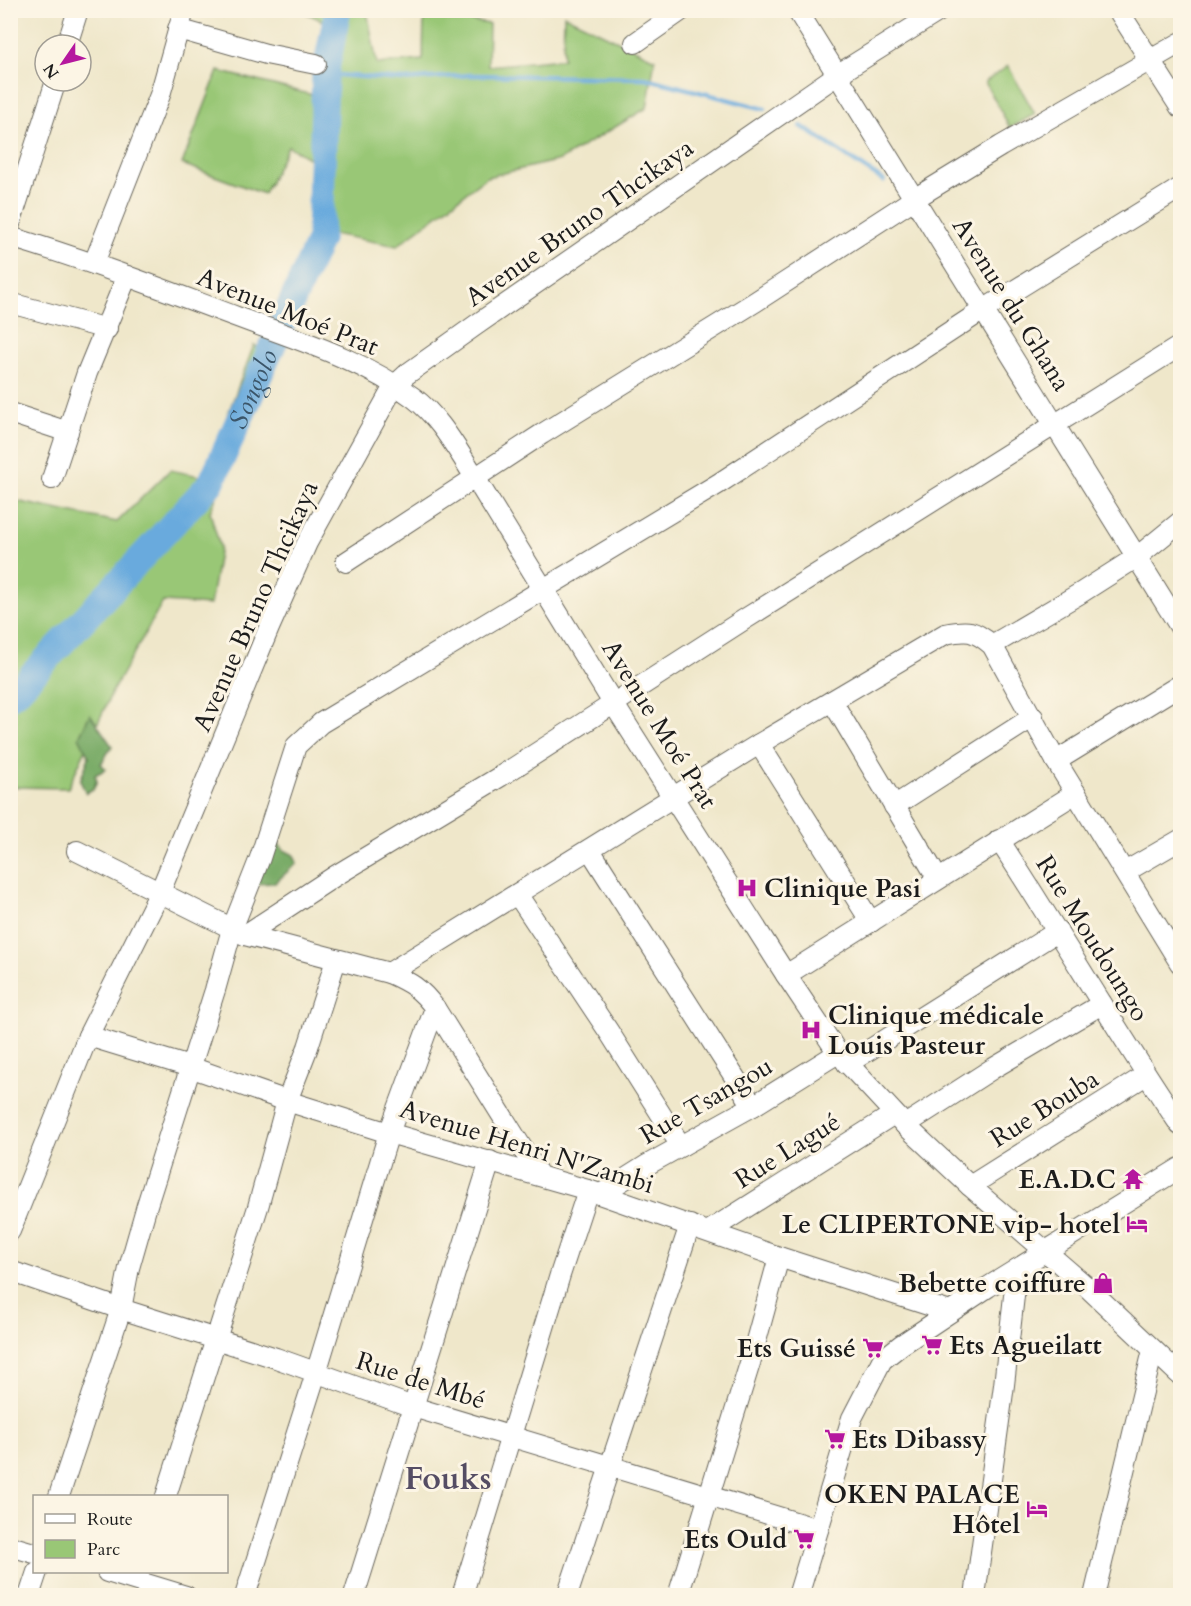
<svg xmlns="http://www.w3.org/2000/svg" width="1191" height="1606" viewBox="0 0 1191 1606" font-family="Cardo,serif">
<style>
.green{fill:#99c776;stroke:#5a7249;stroke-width:1.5}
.forest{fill:#7aac67;stroke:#4b6442;stroke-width:1.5}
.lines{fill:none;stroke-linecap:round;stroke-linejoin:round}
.stream{stroke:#69aadd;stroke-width:4.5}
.river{stroke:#69aadd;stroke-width:27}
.minor-casing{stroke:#666359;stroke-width:22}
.minor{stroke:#fff;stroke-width:20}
.labels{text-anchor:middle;stroke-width:6;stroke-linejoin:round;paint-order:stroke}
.street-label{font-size:26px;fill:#1c1c1c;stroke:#fcf5e5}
.poi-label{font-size:26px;font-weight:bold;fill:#1c1c1c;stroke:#fcf5e5;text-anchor:end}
.water-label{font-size:27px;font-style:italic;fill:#3b5569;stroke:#fcf5e5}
.district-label{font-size:32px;font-weight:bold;fill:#554d64;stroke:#fcf5e5}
</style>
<rect width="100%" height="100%" fill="#fcf5e5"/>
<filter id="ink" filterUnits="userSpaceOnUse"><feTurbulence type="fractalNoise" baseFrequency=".0167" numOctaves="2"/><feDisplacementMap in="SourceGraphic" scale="12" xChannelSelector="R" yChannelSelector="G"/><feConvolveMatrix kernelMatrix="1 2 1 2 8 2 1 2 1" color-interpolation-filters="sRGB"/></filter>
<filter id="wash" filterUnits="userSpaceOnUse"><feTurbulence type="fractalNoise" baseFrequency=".008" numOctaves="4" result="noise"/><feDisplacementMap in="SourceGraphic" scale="24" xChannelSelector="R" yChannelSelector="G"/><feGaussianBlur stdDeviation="1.35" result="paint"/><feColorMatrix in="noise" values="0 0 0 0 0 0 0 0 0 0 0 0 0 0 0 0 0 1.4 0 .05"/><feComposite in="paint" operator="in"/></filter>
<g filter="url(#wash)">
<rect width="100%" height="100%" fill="#efe7ca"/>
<!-- green -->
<g class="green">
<path d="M302,11H367L377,64L423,60L424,13L489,24L488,66L563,59L564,15L655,59L647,108L560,160L487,177L397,246L332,234L333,172L288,146L264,194L182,164L218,71L313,95L325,22Z"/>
<path d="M1008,66L1035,114L1010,128L985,82Z"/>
<path d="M254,345L277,358L210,512L220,547L210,605L163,602L113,690L68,788L12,787L11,792V500L117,522L170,470L204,477Z"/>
</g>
<!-- forest -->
<g class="forest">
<path d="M90,714L112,746L101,764L106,769L95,775L97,781L93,789L86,793L80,781L89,757L79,737Z"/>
<path d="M273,838L284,850L294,855L297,863L275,883L253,884Z"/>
</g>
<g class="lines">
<!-- stream -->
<g class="stream">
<path d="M325,74L404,80L471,75L645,78L765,109"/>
<path d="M801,126L884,181"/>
</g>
<!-- river -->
<path class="river" id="s1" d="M10,696L17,691L211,483L320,239L325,74L338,10"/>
</g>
</g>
<g filter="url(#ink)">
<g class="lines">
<defs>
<g id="minor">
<path d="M797,10L1180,627"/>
<path d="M1118,10L1180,107"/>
<path d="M178,29L266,54L316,64"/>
<path d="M635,43L682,10"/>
<path d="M67,45L78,10"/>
<path d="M10,224L56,81"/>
<path d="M10,237C88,260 162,289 237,317C298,340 362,359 414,398C435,414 449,436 463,458L613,703L786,975L838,1053L905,1125L970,1186L1087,1287L1180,1375"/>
<path d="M94,263L160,95L184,10"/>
<path d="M10,303L107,329"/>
<path d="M10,413L68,432"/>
<path d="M52,479L87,373L127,276"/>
<path d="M346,562L542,434L755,302L914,199L1001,146L1180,43"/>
<path d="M992,645L1079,594L1137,557L1180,522"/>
<path d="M832,701L938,879"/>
<path d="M759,744L871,922"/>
<path d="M1056,761L1180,685"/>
<path d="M894,806L1033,717"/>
<path d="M999,840C1061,935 1117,1032 1180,1125"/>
<path d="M590,850L753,1106"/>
<path d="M77,851L245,935L389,973C411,983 420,988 435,1008L539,1175"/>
<path d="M1125,872L1180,840"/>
<path d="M517,894L609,1032L681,1146"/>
<path d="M245,935L335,876L501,776L745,619L1180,346"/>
<path d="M389,973L759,744L945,634C968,629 974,630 992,645L1056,761L1180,963"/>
<path d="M786,975L1076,793"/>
<path d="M88,1036L190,1067L287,1101L389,1133L588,1190L779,1257L950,1312"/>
<path d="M847,1064L1058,931"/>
<path d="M905,1125L992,1069L1102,1004"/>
<path d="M970,1186L1146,1075"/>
<path d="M601,1194L647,1165L753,1106L838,1053"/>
<path d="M10,1231L88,1036L160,892L269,628L307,543L394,386L407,374L476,325L837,75L941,10"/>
<path d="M709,1231L894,1114"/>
<path d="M10,1271L121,1309L276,1358L413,1407L818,1529"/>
<path d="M59,1496L121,1309L129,1268L147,1205L215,990L232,929L260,858L296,746L321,723L718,484L983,310L1180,188"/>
<path d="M166,1496L258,1207L287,1101L308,1047L336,960"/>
<path d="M10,1546L34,1553"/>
<path d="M107,1572L186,1596"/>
<path d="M29,1596L37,1572"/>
<path d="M245,1596L316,1373L389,1133L435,1008"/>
<path d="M354,1596L490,1161"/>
<path d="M462,1596L560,1275L588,1190"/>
<path d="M567,1596L690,1225"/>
<path d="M678,1596L750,1363L779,1257"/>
<path d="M798,1596L852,1418L882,1360L901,1345L988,1287L1180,1168"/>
<path d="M975,1596L1004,1385L1017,1269"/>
<path d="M1094,1596L1153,1350"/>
</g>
</defs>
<!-- minor casing -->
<use href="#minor" class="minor-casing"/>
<!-- minor -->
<use href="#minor" class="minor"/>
</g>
</g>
<!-- icons -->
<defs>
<symbol id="hospital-bare" viewBox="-9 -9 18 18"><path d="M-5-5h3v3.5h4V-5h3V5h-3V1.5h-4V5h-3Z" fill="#b5179e" stroke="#fcf5e5" stroke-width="2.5" paint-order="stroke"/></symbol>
<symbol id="temple-bare" viewBox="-9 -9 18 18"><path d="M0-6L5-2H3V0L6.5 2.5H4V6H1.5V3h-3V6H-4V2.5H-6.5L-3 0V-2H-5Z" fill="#b5179e" stroke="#fcf5e5" stroke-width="2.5" paint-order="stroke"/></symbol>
<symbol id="hotel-bare" viewBox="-9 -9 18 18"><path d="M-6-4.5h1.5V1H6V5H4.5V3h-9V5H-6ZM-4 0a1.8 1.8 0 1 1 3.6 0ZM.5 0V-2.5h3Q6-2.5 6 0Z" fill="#b5179e" stroke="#fcf5e5" stroke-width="2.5" paint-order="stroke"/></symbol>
<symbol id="shop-bare" viewBox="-9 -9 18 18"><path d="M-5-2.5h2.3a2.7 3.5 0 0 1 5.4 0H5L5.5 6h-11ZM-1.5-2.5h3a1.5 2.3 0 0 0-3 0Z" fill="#b5179e" stroke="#fcf5e5" stroke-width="2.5" paint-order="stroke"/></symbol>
<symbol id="supermarket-bare" viewBox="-9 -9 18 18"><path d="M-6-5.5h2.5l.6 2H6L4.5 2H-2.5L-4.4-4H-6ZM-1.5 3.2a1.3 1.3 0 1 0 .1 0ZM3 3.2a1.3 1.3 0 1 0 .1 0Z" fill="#b5179e" stroke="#fcf5e5" stroke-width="2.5" paint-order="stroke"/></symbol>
</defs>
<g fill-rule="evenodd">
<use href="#hospital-bare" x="732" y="873" width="30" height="30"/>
<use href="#hospital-bare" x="796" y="1015" width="30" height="30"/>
<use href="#temple-bare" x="1118" y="1164" width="30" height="30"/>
<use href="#hotel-bare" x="1122" y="1209" width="30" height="30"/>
<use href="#shop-bare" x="1088" y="1268" width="30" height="30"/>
<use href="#supermarket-bare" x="917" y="1330" width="30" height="30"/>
<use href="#supermarket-bare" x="858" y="1333" width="30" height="30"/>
<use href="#supermarket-bare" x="820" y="1424" width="30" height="30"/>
<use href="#hotel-bare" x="1022" y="1494" width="30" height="30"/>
<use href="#supermarket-bare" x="789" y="1524" width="30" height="30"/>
</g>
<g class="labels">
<!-- street labels -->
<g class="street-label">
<text transform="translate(579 222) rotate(-35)" y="9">Avenue Bruno Thcikaya</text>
<text transform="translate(1012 304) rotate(58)" y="9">Avenue du Ghana</text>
<text transform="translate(288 311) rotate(22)" y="9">Avenue Moé Prat</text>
<text transform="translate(255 606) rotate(-66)" y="9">Avenue Bruno Thcikaya</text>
<text transform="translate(660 724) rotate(58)" y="9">Avenue Moé Prat</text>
<text transform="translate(1093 938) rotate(58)" y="9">Rue Moudoungo</text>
<text transform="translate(706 1100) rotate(-30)" y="9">Rue Tsangou</text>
<text transform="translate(1044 1108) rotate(-32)" y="9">Rue Bouba</text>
<text transform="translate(527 1146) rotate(17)" y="9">Avenue Henri N'Zambi</text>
<text transform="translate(787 1150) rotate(-32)" y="9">Rue Lagué</text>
<text transform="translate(421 1380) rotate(18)" y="9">Rue de Mbé</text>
</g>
<!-- poi labels -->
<g class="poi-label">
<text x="764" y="897" text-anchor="start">Clinique Pasi</text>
<text x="828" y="1024" text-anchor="start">Clinique médicale<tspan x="828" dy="30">Louis Pasteur</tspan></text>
<text x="1116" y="1188">E.A.D.C</text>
<text x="1120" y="1233">Le CLIPERTONE vip- hotel</text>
<text x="1086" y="1292">Bebette coiffure</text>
<text x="949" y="1354" text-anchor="start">Ets Agueilatt</text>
<text x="856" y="1357">Ets Guissé</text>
<text x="852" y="1448" text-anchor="start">Ets Dibassy</text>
<text x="1020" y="1503">OKEN PALACE<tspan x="1020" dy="30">Hôtel</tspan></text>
<text x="787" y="1548">Ets Ould</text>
</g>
<!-- water labels -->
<g class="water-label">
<text dy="9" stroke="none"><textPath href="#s1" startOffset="396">Songolo</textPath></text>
</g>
<!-- district labels -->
<g class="district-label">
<text x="448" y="1489">Fouks</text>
</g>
</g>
<!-- margin -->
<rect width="1191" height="1606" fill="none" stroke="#fcf5e5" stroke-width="36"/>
<!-- legend -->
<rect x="33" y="1495" width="195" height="78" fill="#fcf5e5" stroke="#a29e95" stroke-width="1.5"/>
<rect x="45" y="1514" width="30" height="9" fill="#ffffff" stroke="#a29e95" stroke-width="1.5"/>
<text x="87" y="1525" font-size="18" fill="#1c1c1c">Route</text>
<rect x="45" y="1540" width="30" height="18" fill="#99c776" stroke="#a29e95" stroke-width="1.5"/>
<text x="87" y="1555" font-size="18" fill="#1c1c1c">Parc</text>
<!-- north arrow -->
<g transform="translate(63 63) rotate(235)"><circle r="28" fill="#fcf5e5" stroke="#a29e95" stroke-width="1.5"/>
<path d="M0-4.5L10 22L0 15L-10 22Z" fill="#b5179e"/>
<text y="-9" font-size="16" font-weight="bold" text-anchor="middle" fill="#1c1c1c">N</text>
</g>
</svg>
